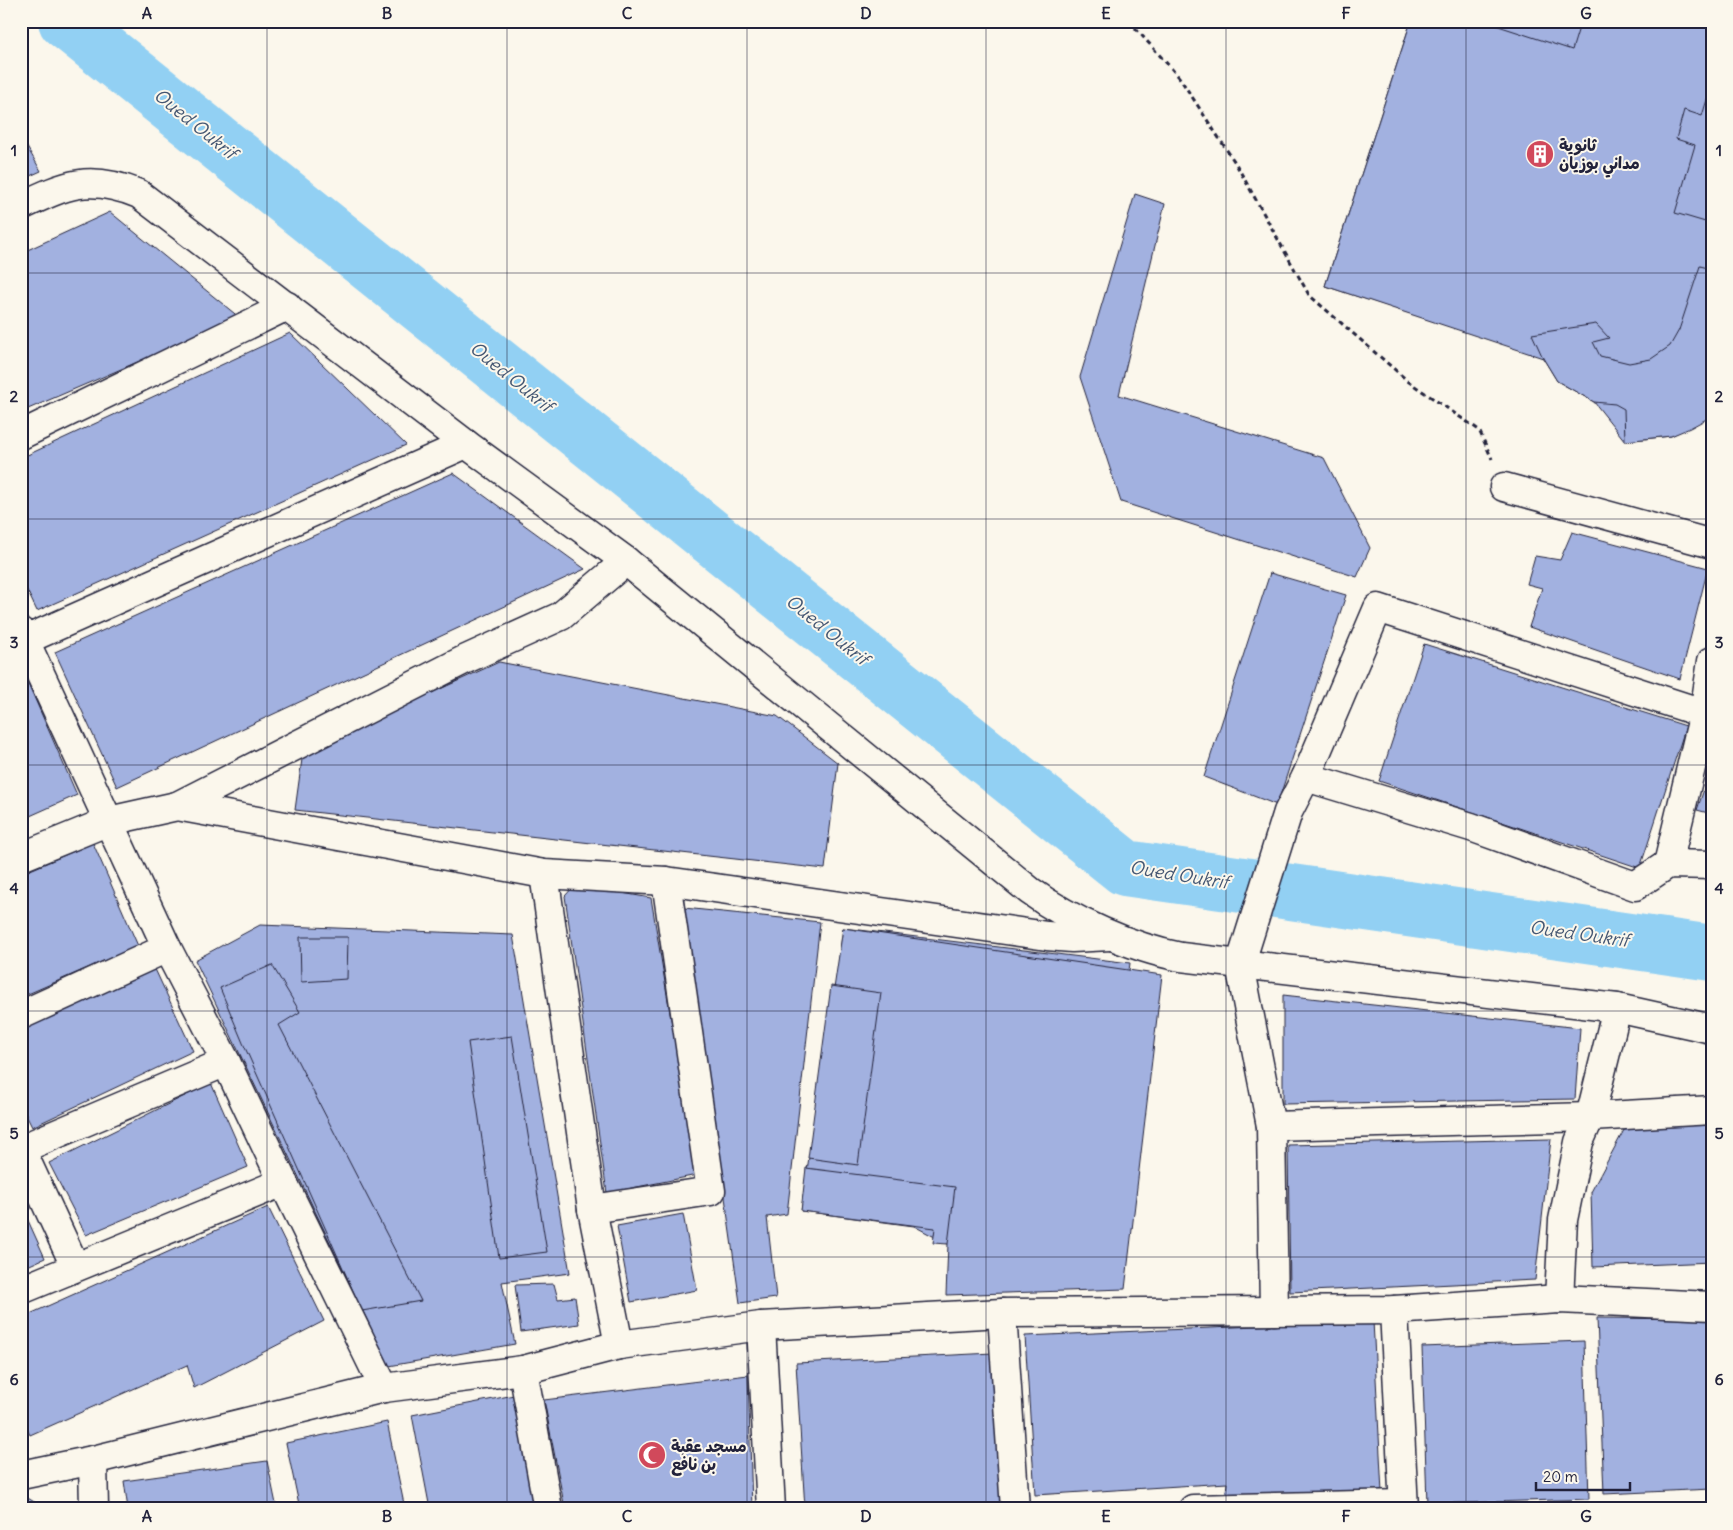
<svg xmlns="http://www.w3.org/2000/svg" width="1733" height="1530" viewBox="0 0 1733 1530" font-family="Delius,'Playpen Sans Arabic',sans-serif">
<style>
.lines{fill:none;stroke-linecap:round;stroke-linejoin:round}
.river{stroke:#92d0f3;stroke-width:56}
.building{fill:#a2b1e0;stroke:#22223b}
.minor-casing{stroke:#22223b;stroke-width:31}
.path{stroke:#22223b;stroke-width:3;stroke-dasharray:5 4;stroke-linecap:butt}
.minor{stroke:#fbf7ec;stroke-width:28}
.grid{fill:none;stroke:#22223b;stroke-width:1;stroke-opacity:0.55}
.labels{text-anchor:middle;stroke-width:4;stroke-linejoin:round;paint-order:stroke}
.poi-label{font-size:16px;font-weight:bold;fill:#22223b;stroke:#fbf7ec;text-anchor:start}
.water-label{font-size:18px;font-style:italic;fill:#445672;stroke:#fbf7ec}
.neatline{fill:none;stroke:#22223b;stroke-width:2}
.grid-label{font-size:16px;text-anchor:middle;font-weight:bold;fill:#22223b}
</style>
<rect width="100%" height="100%" fill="#fbf7ec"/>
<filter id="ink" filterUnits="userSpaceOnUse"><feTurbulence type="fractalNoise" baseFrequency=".02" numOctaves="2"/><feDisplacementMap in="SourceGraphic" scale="10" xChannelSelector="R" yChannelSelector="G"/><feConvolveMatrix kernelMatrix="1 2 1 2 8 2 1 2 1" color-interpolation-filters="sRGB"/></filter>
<g filter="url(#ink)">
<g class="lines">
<!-- river -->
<path class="river" d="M66,21L1125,868L1712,953"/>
</g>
<!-- building -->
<g class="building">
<path d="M1411,21H1470L1405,222L1503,254L1477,335L1325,286Z"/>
<path d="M1411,21H1712V415L1671,436L1625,441L1594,402L1557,381L1543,358L1325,286Z"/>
<path d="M1483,21H1581L1572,50Z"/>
<path d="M1712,83V224L1675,213L1695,145L1676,139L1684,110L1702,116Z"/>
<path d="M21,137L41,171L21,180Z"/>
<path d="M1135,194L1165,204L1119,395L1324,458L1370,548L1357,577L1121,502L1080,377Z"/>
<path d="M110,212L240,318L21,412V253Z"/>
<path d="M1700,266L1712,269V416L1690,428L1671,436L1625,441L1624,409L1615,404L1594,402L1557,381L1543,358L1532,334L1596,324L1609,338L1593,342L1600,356L1629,363L1651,359L1670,346L1679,330Z"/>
<path d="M290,333L406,445L37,611L21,578V458Z"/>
<path d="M453,473L585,569L117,787L55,652Z"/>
<path d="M1572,532L1708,568L1680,679L1529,627L1542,588L1527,584L1535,556L1560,560Z"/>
<path d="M1270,573L1346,595L1277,805L1204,777Z"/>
<path d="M1424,644L1686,726L1640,868L1379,781Z"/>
<path d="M499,662L777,716L838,763L825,869L295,810L303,752Z"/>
<path d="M21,667L77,795L21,820Z"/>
<path d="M1712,766V814L1697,810Z"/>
<path d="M93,843L138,946L21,997V874Z"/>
<path d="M575,885L651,898L697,1175L607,1193L565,896Z"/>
<path d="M684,908L820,922L787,1214L767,1217L776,1298L740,1303Z"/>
<path d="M260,925L513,935L570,1273L502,1282L515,1344L389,1366L195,960Z"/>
<path d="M843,928L1130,963L1124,1010L837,975Z"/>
<path d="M843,928L1162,975L1125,1289L946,1295L948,1244L914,1226L801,1211Z"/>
<path d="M300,937H348L347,979L301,982Z"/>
<path d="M272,965L300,1012L279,1025L421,1301L362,1311L243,1043L220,988Z"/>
<path d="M154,967L193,1051L32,1127L21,1105V1030Z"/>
<path d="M831,986L881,993L858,1165L808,1158Z"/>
<path d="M1283,995L1580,1028L1575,1099L1283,1104Z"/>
<path d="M512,1036L547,1252L499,1258L468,1042Z"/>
<path d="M211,1083L248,1167L86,1235L49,1163Z"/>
<path d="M1712,1123V1262L1593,1267L1591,1192L1624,1130Z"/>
<path d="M1551,1139L1535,1280L1290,1292L1288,1145Z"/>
<path d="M806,1168L955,1187L948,1244L933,1243L935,1228L801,1211Z"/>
<path d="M21,1205L45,1258L21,1269Z"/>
<path d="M268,1207L324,1321L194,1388L187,1365L30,1435L21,1417V1318Z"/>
<path d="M683,1214L697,1290L631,1302L617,1226Z"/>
<path d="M554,1284L558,1299L575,1297L579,1324L521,1332L515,1285Z"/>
<path d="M1597,1318L1712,1319V1489L1604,1494Z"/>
<path d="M1373,1321L1382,1493L1225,1499L1227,1483L1035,1495L1025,1336Z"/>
<path d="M1584,1341L1589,1499L1427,1504L1422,1347Z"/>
<path d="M993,1353L1001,1507L971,1509H805L796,1363Z"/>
<path d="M748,1375L752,1509H565L544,1400Z"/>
<path d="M514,1395L536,1509H430L412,1415Z"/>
<path d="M387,1422L405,1509H300L286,1443Z"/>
<path d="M267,1461L277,1509H128L124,1481Z"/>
<path d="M21,1494L46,1509H21Z"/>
</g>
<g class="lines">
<defs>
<g id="minor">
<path d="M21,206C67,184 89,174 139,194L466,444L626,561L1030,891C1070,920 1132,948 1181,957L1617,1008L1712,1029"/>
<path d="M21,435L287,306"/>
<path d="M1504,487L1712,544"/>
<path d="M21,632L167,948L226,1062L283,1182L384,1388"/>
<path d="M21,642L466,444"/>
<path d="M1306,777L1471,827L1635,886L1668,864L1712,865"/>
<path d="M177,806L544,874L666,881L1047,936L1072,938L1110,936"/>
<path d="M21,857L109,821L177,806L464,660L561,616L626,561"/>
<path d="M1668,864L1704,713L1712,661"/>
<path d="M544,874L592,1209L619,1345"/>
<path d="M21,1015L167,948"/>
<path d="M1271,1126L1590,1117L1712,1110"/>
<path d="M21,1149L226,1062"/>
<path d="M21,1149L75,1266"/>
<path d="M592,1209L711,1191L666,881"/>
<path d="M21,1290L283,1182"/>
<path d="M1559,1299L1563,1220L1579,1142L1590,1117L1617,1008"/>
<path d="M1394,1310L1404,1509"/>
<path d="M1274,1311L1271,1126L1240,965L1288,812L1306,777L1378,608L1712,716"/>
<path d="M1002,1313L1015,1509"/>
<path d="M761,1326L771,1509"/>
<path d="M523,1370L548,1509"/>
<path d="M93,1460L94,1509"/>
<path d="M21,1475L93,1460L384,1388L523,1370L619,1345L761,1326L1002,1313L1394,1310L1559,1299L1712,1306"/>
<path d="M1193,1509L1403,1504"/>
</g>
</defs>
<!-- minor casing -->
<use href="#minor" class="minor-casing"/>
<!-- path -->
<path class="path" d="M1129,21L1179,77L1236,164L1309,295L1409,382L1479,430L1492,459"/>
<!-- minor -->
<use href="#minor" class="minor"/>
</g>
</g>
<!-- grid -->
<path class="grid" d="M267,21V1509M507,21V1509M747,21V1509M986,21V1509M1226,21V1509M1466,21V1509M21,273H1712M21,519H1712M21,765H1712M21,1011H1712M21,1257H1712"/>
<!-- icons -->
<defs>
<symbol id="building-disc" viewBox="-11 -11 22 22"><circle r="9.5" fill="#d1495b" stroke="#fbf7ec"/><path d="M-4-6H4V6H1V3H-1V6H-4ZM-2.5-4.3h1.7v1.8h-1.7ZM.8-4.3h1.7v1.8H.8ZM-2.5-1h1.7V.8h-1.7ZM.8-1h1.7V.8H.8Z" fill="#fff"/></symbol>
<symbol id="mosque-disc" viewBox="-11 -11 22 22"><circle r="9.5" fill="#d1495b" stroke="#fbf7ec"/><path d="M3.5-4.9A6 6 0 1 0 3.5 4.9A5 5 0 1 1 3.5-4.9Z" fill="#fff"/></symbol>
</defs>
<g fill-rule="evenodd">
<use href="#building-disc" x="1524" y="138" width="32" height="32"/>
<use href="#mosque-disc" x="636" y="1439" width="32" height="32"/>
</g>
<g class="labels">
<!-- poi labels -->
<g class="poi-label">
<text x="1559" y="151">ثانوية<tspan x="1559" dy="18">مداني بوزيان</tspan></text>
<text x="671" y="1452">مسجد عقبة<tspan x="671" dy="18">بن نافع</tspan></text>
</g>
<!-- water labels -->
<g class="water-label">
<text transform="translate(195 124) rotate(39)" y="6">Oued Oukrif</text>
<text transform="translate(511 377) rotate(39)" y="6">Oued Oukrif</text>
<text transform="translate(827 630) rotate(39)" y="6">Oued Oukrif</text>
<text transform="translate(1179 875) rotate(9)" y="6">Oued Oukrif</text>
<text transform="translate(1579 934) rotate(8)" y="6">Oued Oukrif</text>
</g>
</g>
<!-- margin -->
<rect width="1733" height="1530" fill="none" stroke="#fbf7ec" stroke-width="55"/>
<!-- scale -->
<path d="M1536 1482v8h94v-8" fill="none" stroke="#22223b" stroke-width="2.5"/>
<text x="1543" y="1482" font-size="15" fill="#22223b" stroke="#fbf7ec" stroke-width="4" paint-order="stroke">20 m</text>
<rect x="28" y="28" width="1678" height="1474" class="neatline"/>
<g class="grid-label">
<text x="147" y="19">A</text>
<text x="387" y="19">B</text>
<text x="627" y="19">C</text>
<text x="866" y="19">D</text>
<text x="1106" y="19">E</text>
<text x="1346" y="19">F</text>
<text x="1586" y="19">G</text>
<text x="14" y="156">1</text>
<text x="1719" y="156">1</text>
<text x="14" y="402">2</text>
<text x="1719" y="402">2</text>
<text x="14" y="648">3</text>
<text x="1719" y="648">3</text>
<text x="14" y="894">4</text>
<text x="1719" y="894">4</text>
<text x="14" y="1139">5</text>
<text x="1719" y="1139">5</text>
<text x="14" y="1385">6</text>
<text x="1719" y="1385">6</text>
<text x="147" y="1522">A</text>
<text x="387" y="1522">B</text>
<text x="627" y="1522">C</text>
<text x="866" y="1522">D</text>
<text x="1106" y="1522">E</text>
<text x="1346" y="1522">F</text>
<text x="1586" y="1522">G</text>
</g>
</svg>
